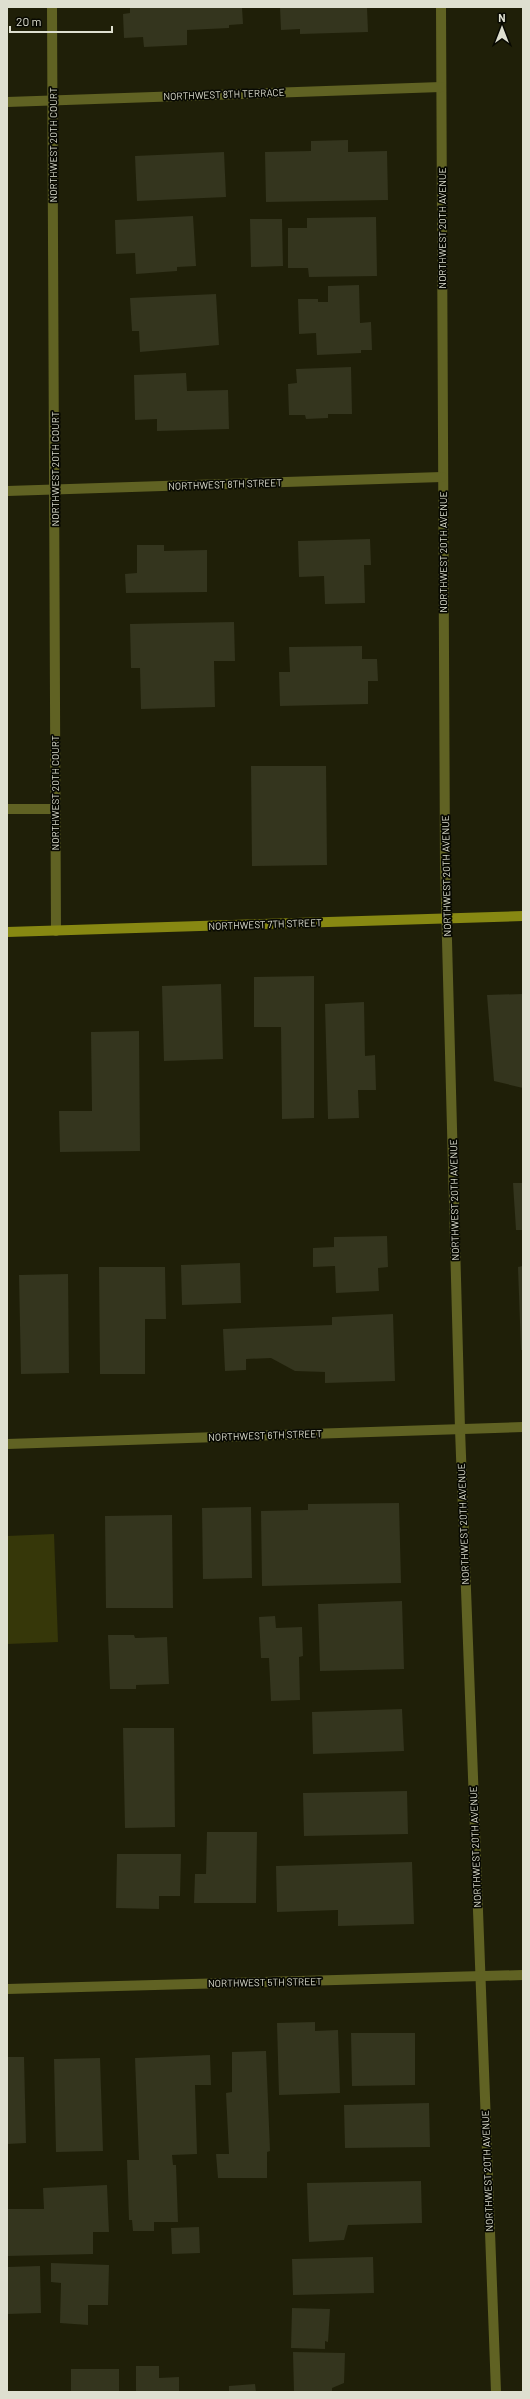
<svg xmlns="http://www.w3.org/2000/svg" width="530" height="2399" viewBox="0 0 530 2399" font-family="Barlow,sans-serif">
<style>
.green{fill:#363709}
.building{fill:#34351e}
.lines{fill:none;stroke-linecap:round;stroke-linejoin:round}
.lane{stroke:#606223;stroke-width:10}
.street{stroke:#606223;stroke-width:10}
.secondary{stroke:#878812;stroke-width:10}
.labels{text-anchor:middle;stroke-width:3.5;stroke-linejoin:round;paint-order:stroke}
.street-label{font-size:10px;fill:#dedfd0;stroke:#080902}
</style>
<rect width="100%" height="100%" fill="#1f1f08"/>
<!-- green -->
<path class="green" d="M54,1534L58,1642L7,1644V1536Z"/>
<!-- building -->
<g class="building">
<path d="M130,7H242L243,24L229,25V28L187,30V45L144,47L143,37L124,38L123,14L130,13Z"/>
<path d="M280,7H367L368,32L300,34V29L281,30Z"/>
<path d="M348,140V152L387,151L388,200L266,202L265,152L311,151V141Z"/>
<path d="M224,152L226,197L137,201L135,156Z"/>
<path d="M193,216L196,266L177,267V271L136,274L135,253L116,254L115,220Z"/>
<path d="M376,217L377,276L309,277L308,268H288V228H307V218Z"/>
<path d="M250,219H282L283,266L251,267Z"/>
<path d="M359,285L360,323L371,322L372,350H361V353L317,355L316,333L299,334L298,299H318V302H328V286Z"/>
<path d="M216,294L219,345L140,352L139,331H132L130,298Z"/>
<path d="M351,367L352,414H328V418L306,419L305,415H289L288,384L297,383L296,369Z"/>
<path d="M186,373L187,391L228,390L229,429L157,431V419L135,420L134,375Z"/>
<path d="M370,539L371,565H364L365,603L325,604L324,576L299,577L298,541Z"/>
<path d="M137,545H164V551L207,550V592L126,593L125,574L137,573Z"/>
<path d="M234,622L235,661H214L215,707L141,709L140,668H131L130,624Z"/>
<path d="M362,646V659H377L378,681H368V704L280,706L279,672H290L289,647Z"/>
<path d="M251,766H326L327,865L252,866Z"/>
<path d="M314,976V1118L282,1119L281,1027H254V977Z"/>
<path d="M221,984L223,1059L164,1061L162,986Z"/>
<path d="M523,994V1088L494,1081L487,995Z"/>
<path d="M364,1002L365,1056L375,1055L376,1090H358L359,1118L328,1119L325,1004Z"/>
<path d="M139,1031L140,1151L60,1152L59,1111H92L91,1032Z"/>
<path d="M513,1183H523V1230H516Z"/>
<path d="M387,1236L388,1267L378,1268L379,1291L336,1293L335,1266L313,1267V1248L334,1247V1237Z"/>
<path d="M240,1263L241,1303L182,1305L181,1265Z"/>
<path d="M523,1266V1350H521L518,1267Z"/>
<path d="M99,1267H165L166,1319H145V1374H100Z"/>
<path d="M68,1274L69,1373L21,1374L19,1275Z"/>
<path d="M393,1314L395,1381L325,1383V1372L295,1371L271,1358L246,1359V1370L225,1371L223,1329L332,1325V1317Z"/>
<path d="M399,1503L401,1583L262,1586L261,1511L308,1510V1504Z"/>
<path d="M251,1507L252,1578L203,1579L202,1508Z"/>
<path d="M172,1515L173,1608H106L105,1516Z"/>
<path d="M402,1601L404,1669L320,1671L318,1604Z"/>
<path d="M275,1616L276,1628L302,1627L303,1656L299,1657L300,1700L271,1701L269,1658H261L259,1617Z"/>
<path d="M108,1635H134L135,1638L167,1637L169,1684L136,1685V1689H110Z"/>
<path d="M402,1709L404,1751L313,1754L312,1712Z"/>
<path d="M123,1728H174L175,1827L125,1828Z"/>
<path d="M407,1791L408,1834L304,1836L303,1793Z"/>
<path d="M207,1832H257L256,1903H194L195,1874H206Z"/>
<path d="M117,1854H181L180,1896H159V1909L116,1908Z"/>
<path d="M412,1862L414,1924L338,1926V1910L277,1912L276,1866Z"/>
<path d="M315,2022V2031L338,2030L340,2093L279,2095L277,2023Z"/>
<path d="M351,2033H415V2085L352,2086Z"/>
<path d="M266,2051L270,2151L267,2152V2178H218L216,2154H229L226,2093L232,2092V2052Z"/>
<path d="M210,2055L211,2085H195L197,2154L172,2155L173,2165H176L178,2222H154V2231H133L132,2220H129L127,2160H139L135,2058Z"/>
<path d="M7,2057H24L26,2143L7,2144Z"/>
<path d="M100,2058L103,2151L56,2152L54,2059Z"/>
<path d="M429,2103L430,2147L345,2148L344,2105Z"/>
<path d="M421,2181L422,2223L348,2225L344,2240L309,2242L307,2183Z"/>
<path d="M107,2185L109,2232H93V2254L7,2256V2209H44L43,2188Z"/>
<path d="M199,2227L200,2253L172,2254L171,2228Z"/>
<path d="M373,2257L374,2293L293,2295L292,2259Z"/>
<path d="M51,2263L109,2265L108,2305H88V2325L60,2323L61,2283L51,2282Z"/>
<path d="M40,2266L41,2313L7,2314V2267Z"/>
<path d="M292,2308L330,2309L328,2342L325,2341V2349L291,2348Z"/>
<path d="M293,2352L345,2353L344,2383L332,2388V2392H294Z"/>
<path d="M136,2366H159V2378L179,2377V2392H136Z"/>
<rect x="71" y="2369" width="48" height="23"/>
<path d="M255,2384L256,2392H229V2386Z"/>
</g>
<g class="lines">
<!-- lane -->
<path class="lane" d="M7,809H55"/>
<!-- street -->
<g class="street">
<path d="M52,7L56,931"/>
<path d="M441,7L445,865L460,1429L496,2392"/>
<path d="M7,102L441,87"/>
<path d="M7,491L442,477"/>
<path d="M7,1444L523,1427"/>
<path d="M7,1989L523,1975"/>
</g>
<!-- secondary -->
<path class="secondary" d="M7,932L523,916"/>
</g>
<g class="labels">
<!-- street labels -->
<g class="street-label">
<text transform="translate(224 94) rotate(-2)" y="4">NORTHWEST 8TH TERRACE</text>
<text transform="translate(53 145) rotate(-90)" y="4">NORTHWEST 20TH COURT</text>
<text transform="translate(442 228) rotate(-90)" y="4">NORTHWEST 20TH AVENUE</text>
<text transform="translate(55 469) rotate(-90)" y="4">NORTHWEST 20TH COURT</text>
<text transform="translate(225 484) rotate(-2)" y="4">NORTHWEST 8TH STREET</text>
<text transform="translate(443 552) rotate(-90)" y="4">NORTHWEST 20TH AVENUE</text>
<text transform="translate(55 793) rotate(-90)" y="4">NORTHWEST 20TH COURT</text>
<text transform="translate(446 876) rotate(-91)" y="4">NORTHWEST 20TH AVENUE</text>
<text transform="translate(265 924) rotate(-2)" y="4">NORTHWEST 7TH STREET</text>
<text transform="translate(454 1200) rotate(-91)" y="4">NORTHWEST 20TH AVENUE</text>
<text transform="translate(265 1435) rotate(-2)" y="4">NORTHWEST 6TH STREET</text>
<text transform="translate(463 1524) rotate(-92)" y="4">NORTHWEST 20TH AVENUE</text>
<text transform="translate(475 1847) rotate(-92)" y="4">NORTHWEST 20TH AVENUE</text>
<text transform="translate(265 1982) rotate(-1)" y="4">NORTHWEST 5TH STREET</text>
<text transform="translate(487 2171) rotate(-92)" y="4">NORTHWEST 20TH AVENUE</text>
</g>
</g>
<!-- border -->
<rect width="530" height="2399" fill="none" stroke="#dedfd0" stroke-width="16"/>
<!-- north arrow -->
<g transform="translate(502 28)" stroke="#080902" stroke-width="3" paint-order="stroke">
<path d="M0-3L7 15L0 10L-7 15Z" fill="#dedfd0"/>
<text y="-6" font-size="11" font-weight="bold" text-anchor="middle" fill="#dedfd0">N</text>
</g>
<!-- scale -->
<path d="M10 26v6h102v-6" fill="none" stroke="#dedfd0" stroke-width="2"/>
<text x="16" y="26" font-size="12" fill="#dedfd0" stroke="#080902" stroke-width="3" paint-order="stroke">20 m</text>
</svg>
